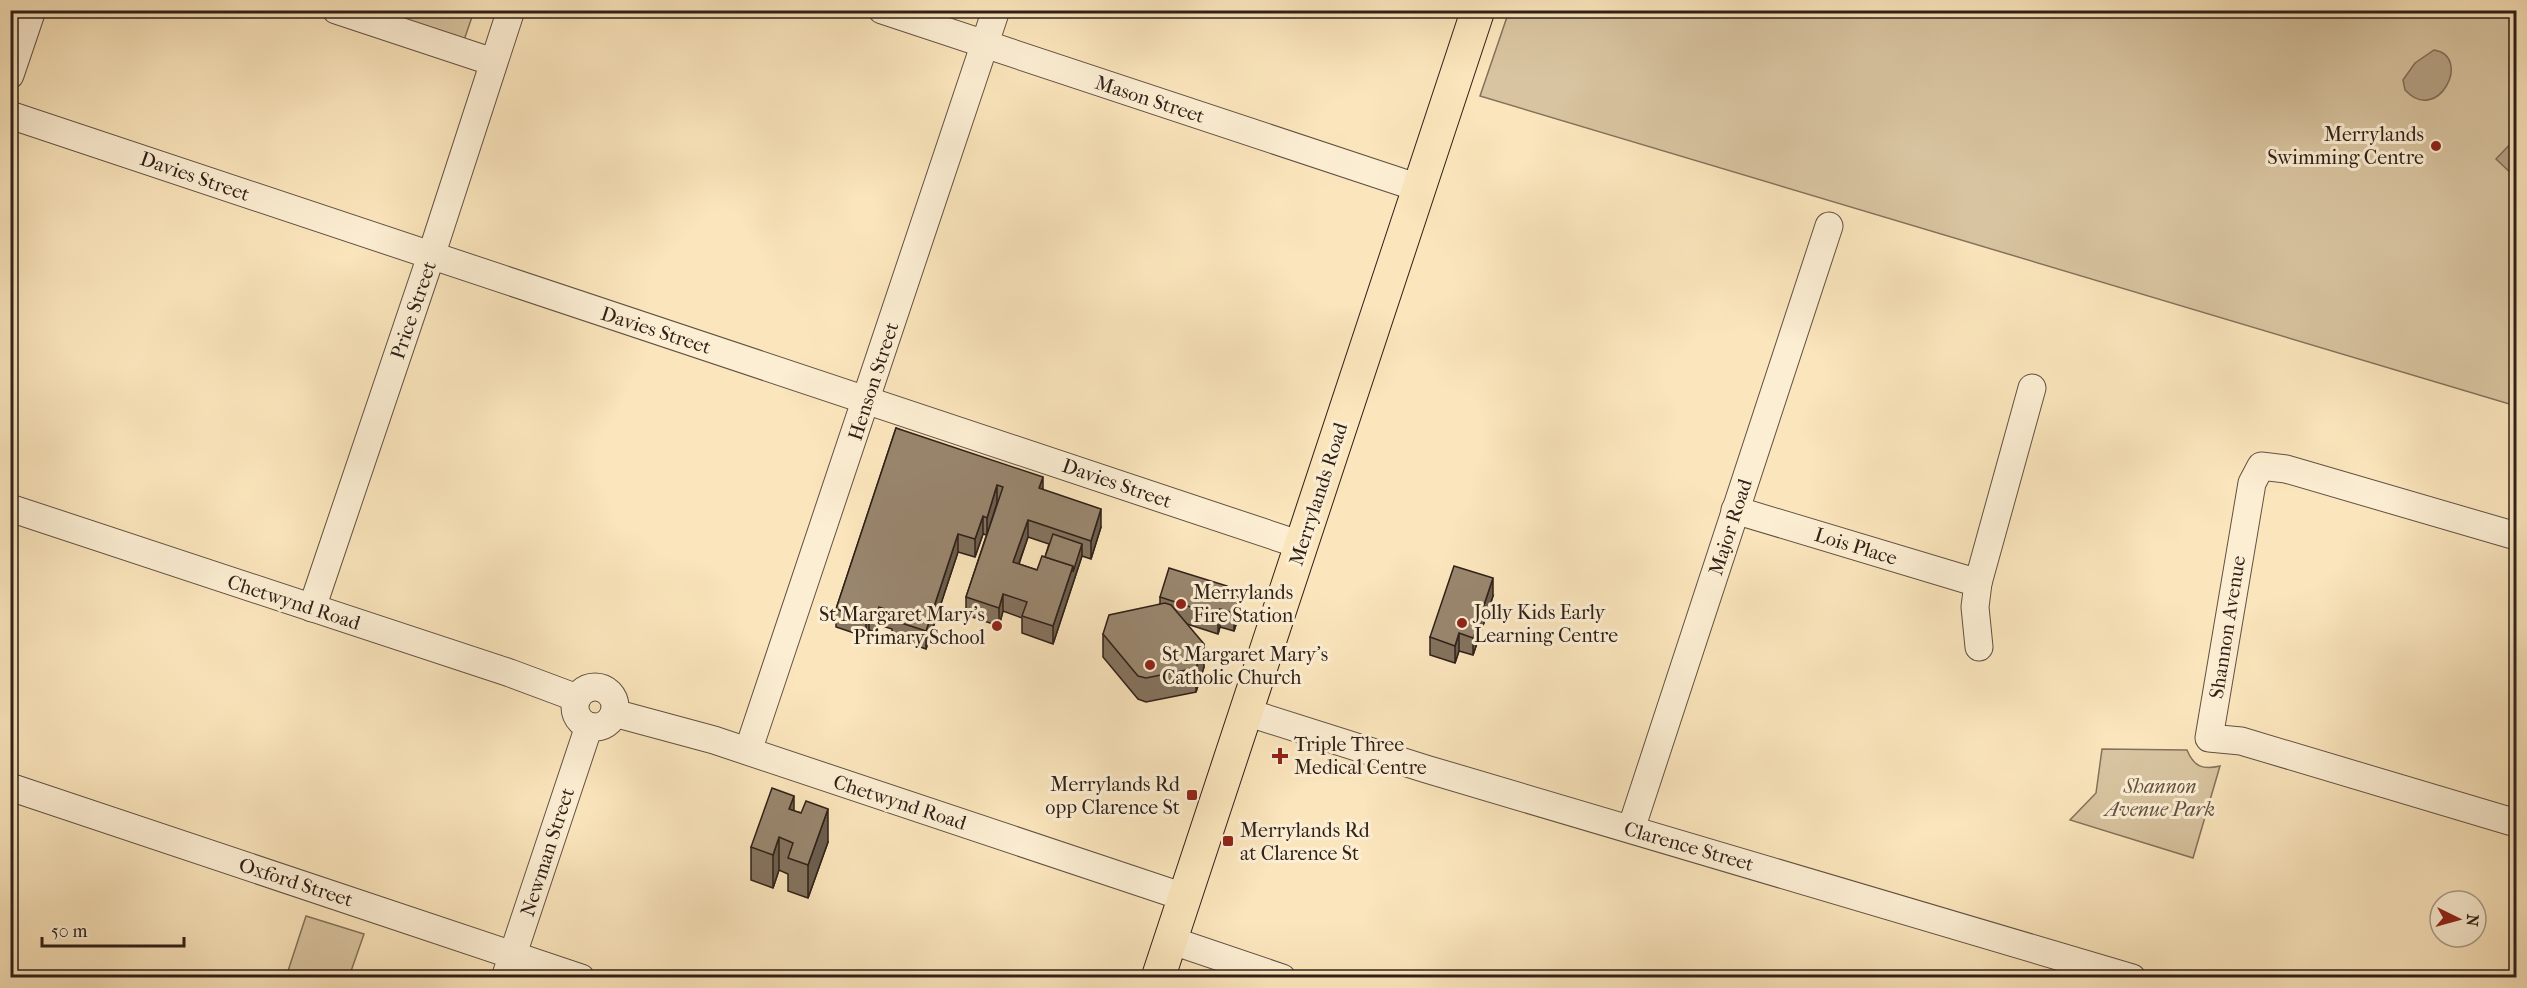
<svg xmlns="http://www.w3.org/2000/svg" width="2527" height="988" viewBox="0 0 2527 988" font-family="'IM FELL French Canon',serif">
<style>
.green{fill:#d8c4a0;stroke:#84725c;stroke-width:1.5}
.water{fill:#b6a285;stroke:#806e5a;stroke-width:1.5}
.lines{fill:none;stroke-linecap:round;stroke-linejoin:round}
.minor-casing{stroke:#625142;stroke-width:29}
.major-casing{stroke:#2f2019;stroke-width:35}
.minor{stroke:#fceed3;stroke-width:27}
.major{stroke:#fbe5bc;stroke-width:33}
.wall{fill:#84735f;stroke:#2f2019;stroke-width:1.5;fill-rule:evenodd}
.shaded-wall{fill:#6b5e4d;stroke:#2f2019;stroke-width:1.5}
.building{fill:#99866e;stroke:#2f2019;stroke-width:1.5}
.poi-dot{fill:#8f2418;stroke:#fceed3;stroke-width:2}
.labels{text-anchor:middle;stroke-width:6;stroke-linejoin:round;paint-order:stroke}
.street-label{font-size:20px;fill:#2f2019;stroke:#fceed3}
.poi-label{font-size:20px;fill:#2f2019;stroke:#fceed3;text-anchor:start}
.park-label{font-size:20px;font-style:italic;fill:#625142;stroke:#fceed3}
</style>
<rect width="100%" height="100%" fill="#fbe5bc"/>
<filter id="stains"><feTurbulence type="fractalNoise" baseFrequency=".00333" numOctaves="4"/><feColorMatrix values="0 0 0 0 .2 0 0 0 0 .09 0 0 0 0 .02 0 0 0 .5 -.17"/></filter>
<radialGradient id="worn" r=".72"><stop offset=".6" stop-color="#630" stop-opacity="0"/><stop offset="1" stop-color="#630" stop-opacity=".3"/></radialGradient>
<!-- green -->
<g class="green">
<path d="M359,11H474L462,46Z"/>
<path d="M1509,11H2516V406L1480,96Z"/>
<path d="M2102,749L2187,750C2194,767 2203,770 2220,766L2193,858L2070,820L2096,793Z"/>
<path d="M306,916L364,934L349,977H286Z"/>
</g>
<!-- water -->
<g class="water">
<path d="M2434,50C2473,56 2438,126 2405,90L2403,80L2415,63Z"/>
<path d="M2515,139L2516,141V178L2496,159Z"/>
</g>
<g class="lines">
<defs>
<g id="minor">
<path d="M336,10L493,62"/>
<path d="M882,10L1419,188"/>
<path d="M10,75L32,10"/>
<path d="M10,115L1301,545"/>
<path d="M10,508L510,673L577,698"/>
<path d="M1735,510L1978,583"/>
<path d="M2516,536L2286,469L2261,466L2252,483L2209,738L2241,741L2516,823"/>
<path d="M312,608L431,256L511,10"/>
<path d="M1979,647L1975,607L1978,583L2032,388"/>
<circle cx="595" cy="707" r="20"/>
<path d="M1246,712L1426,769L2132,978"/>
<path d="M614,713L714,740L1184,897"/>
<path d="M748,751L996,10"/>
<path d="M10,787L581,978"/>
<path d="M1631,829L1829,226"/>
<path d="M1170,940L1282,978"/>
<path d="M505,978L589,726"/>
</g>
<path id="major" d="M1158,978L1478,10"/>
</defs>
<!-- minor casing -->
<use href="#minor" class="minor-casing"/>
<!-- major casing -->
<use href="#major" class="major-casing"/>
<!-- minor -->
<use href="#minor" class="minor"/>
<!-- major -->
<use href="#major" class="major"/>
</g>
<!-- wall -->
<g class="wall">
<path d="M896,428L1043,490L1101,527L1091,559L1082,556L1053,644L1022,633V618L1003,611L999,626L966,615V597L997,503L987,535L983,534L975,557L958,552L926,649L892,637V629L879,625L876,632L869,630L866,637L836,627V609ZM1028,537L1049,544L1045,557L1037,570L1019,564Z"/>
<path d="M1227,594L1239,615L1234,631L1220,627L1218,634L1187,624L1204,667L1196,692L1146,702L1138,699L1103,657V634L1160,604V597Z"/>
<path d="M1493,596L1473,655L1459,651L1455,663L1430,655V637Z"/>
<path d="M794,811L801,813L828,842L808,898L788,891V874L779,870L773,888L751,880V847Z"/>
</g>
<!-- shaded-wall -->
<g class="shaded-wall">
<path d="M1043,477V495L1039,488Z"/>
<path d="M997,485V503L987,535V518Z"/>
<path d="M1101,509V527L1091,559V541Z"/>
<path d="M983,516V534L975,557V539Z"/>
<path d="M1028,520V537L1013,580V562Z"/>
<path d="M958,534V552L926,649V631Z"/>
<path d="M1082,544V556L1053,644V626L1073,566Z"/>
<path d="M1493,578V596L1473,655V638Z"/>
<path d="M1003,594V611L999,626V608Z"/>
<path d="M1239,597V615L1234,631V613Z"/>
<path d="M879,607V625L876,632V614Z"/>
<path d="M1220,609V627L1218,634V616Z"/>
<path d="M869,612V630L866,637V620Z"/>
<path d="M1459,633V651L1455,663V646Z"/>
<path d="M1204,644V667L1196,692V668Z"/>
<path d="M794,796V829L789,842V809Z"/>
<path d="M828,809V842L808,898V865Z"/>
<path d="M779,837V870L773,888V855Z"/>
</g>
<!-- building -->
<g class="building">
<path d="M896,428L1043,477L1039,488L1101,509L1091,541L1028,520L1013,562L1037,570L1042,556L1073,566L1053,626L1022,616L1027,602L1003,594L999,608L966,597L1003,487L997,485L987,518L983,516L975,539L958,534L926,631L892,620L895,613L879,607L876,614L869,612L866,620L836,609Z"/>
<path d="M1053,534L1082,544L1073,572V566L1045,557Z"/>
<path d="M1454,566L1493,578L1473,638L1459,633L1455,646L1430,637Z"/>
<path d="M1169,568L1227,586L1225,593L1239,597L1234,613L1220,609L1218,616L1160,597Z"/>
<path d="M1165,603L1171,605L1204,644L1196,668L1146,678L1138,676L1103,634L1109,615Z"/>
<path d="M772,788L794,796L789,809L801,813L806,801L828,809L808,865L788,858L793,843L779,837L773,855L751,847Z"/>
</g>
<!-- markers -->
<g class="poi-dot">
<circle cx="2436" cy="146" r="6"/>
<circle cx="1181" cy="604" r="6"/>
<circle cx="1462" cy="623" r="6"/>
<circle cx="997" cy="626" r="6"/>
<circle cx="1150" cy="665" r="6"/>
<path d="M1277 747h6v6h6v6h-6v6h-6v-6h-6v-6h6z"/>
<rect x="1186" y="789" width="12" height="12" rx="3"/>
<rect x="1222" y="835" width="12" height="12" rx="3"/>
</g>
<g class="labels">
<!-- street labels -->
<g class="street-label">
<text transform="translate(1150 99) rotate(18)" y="7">Mason Street</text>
<text transform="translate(195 176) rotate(19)" y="7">Davies Street</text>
<text transform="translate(413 310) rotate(-71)" y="7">Price Street</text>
<text transform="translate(656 330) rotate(18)" y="7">Davies Street</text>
<text transform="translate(873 381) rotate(-72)" y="7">Henson Street</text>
<text transform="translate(1117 483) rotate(19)" y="7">Davies Street</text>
<text transform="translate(1318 494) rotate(-72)" y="7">Merrylands Road</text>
<text transform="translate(1730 527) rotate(-72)" y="7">Major Road</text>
<text transform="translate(1856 546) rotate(17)" y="7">Lois Place</text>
<text transform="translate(294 602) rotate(18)" y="7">Chetwynd Road</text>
<text transform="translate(2227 627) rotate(-81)" y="7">Shannon Avenue</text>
<text transform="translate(900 802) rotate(18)" y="7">Chetwynd Road</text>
<text transform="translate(1689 846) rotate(16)" y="7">Clarence Street</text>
<text transform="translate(547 852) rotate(-72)" y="7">Newman Street</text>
<text transform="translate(296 882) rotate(18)" y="7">Oxford Street</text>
</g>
<!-- poi labels -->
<g class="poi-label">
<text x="2424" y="141" text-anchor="end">Merrylands<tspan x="2424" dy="23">Swimming Centre</tspan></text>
<text x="1193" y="599">Merrylands<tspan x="1193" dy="23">Fire Station</tspan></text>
<text x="1474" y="619">Jolly Kids Early<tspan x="1474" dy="23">Learning Centre</tspan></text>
<text x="985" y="621" text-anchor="end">St Margaret Mary's<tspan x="985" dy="23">Primary School</tspan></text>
<text x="1162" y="661">St Margaret Mary's<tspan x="1162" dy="23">Catholic Church</tspan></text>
<text x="1294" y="751">Triple Three<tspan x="1294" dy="23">Medical Centre</tspan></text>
<text x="1180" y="791" text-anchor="end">Merrylands Rd<tspan x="1180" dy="23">opp Clarence St</tspan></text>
<text x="1240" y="837">Merrylands Rd<tspan x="1240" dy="23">at Clarence St</tspan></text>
</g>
<!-- park labels -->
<g class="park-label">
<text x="2160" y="793">Shannon<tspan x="2160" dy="23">Avenue Park</tspan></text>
</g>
</g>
<!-- margin -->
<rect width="2527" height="988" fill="none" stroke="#fbe5bc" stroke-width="36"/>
<rect x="12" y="12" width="2503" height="964" fill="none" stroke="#2f2019" stroke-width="3"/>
<rect x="18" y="18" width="2491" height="952" fill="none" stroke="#2f2019" stroke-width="1.5"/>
<!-- north arrow -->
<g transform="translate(2458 919) rotate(95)"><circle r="28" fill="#fceed3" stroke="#aa9c89" stroke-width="1.5"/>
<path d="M0-4.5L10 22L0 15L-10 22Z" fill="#8f2418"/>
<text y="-9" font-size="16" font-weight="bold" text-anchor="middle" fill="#2f2019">N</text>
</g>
<!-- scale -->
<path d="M42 937v9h142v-9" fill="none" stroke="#2f2019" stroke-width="3"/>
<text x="51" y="937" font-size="18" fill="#2f2019" stroke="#fceed3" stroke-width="4.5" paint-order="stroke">50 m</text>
<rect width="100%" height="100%" filter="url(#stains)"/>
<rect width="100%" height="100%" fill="url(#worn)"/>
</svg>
